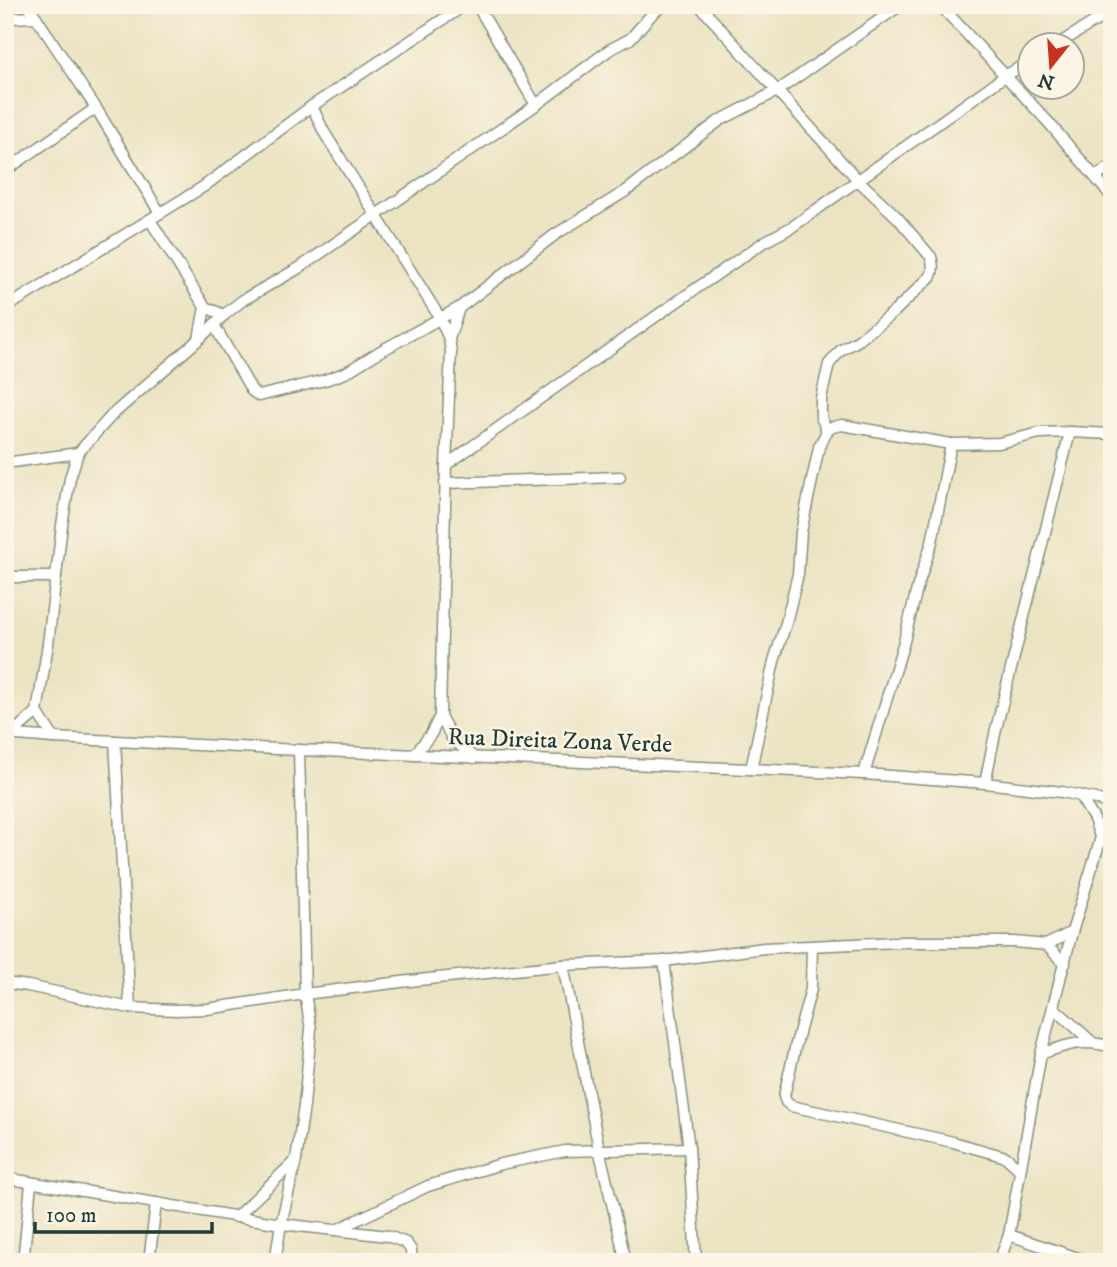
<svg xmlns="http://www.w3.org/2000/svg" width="1117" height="1267" viewBox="0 0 1117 1267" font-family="'IM FELL DW Pica',serif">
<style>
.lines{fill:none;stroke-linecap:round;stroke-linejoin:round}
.minor-casing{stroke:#86907b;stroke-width:13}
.minor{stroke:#fff;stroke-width:10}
.labels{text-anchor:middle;stroke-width:5;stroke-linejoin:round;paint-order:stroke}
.street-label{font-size:24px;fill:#1f3d34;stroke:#fcf5e5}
</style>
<rect width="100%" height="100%" fill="#fcf5e5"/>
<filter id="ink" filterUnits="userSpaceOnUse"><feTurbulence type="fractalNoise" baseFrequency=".0143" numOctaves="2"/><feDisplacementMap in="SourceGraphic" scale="14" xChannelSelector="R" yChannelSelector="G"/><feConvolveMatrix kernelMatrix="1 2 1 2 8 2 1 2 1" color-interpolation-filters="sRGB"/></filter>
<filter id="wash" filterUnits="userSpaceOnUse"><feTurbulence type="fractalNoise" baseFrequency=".00686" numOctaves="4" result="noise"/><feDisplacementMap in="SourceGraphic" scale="28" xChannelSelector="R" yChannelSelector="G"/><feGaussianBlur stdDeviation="1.57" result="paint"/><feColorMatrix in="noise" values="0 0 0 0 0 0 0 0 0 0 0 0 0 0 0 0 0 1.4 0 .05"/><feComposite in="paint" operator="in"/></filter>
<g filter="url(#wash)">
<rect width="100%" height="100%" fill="#ece3c2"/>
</g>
<g filter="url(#ink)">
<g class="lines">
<defs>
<g id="minor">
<path d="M28,5L96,108L160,213"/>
<path d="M477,5L536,105"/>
<path d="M699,5L859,181L897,217L931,257C933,264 934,269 931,276L895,311L859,340L841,350L829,364L821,398V417L827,431"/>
<path d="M940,5L1049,123L1112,197"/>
<path d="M5,22L10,18L36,17"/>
<path d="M1055,46L1112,11"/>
<path d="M312,106L324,132L440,318L449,339L451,352L446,465L440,716L452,738L474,758"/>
<path d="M5,171L96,108"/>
<path d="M1095,177L1112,166"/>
<path d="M150,220L205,307L224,315"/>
<path d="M5,308L203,187L312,106L465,5"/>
<path d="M214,325L252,391L259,396L325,380L345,373L379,352L459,308L556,234L626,191L719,121L777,91L901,5"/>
<path d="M199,339L205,307"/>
<path d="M449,339L459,308"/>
<path d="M5,463L78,453"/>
<path d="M446,465L662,312L764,242L792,227L1005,76L1030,61"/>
<path d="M445,483L620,477"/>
<path d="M5,577H56"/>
<path d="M37,712L54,738"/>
<path d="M5,734L54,738L299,750L864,774L985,783L1062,792L1096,799L1112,805"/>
<path d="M11,734L37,712L48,644L62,525L70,478L78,453L112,415L198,340L224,315L243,300L299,268L536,105L609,50L630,39L653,13L664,5"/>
<path d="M115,741L130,1008"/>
<path d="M414,755L431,734L440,716"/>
<path d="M751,769L774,661L786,623L798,574L801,532L819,447L827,431L832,427L842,425L951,444L999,443L1040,433L1070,432L1112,434"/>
<path d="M864,774L903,645L918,585L932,542L951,444"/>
<path d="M985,783L996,729L1070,432"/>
<path d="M1080,796L1094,819L1100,837L1112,831"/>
<path d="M1046,945L1072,932"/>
<path d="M812,946L811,989L796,1044L784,1096L786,1102L791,1106L814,1111L953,1142L1006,1157L1020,1170"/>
<path d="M664,961L689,1148L696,1262"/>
<path d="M563,965L599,1149L626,1262"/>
<path d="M5,983L28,986L130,1008L176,1010L207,1009L305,994L409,981L563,965L664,961L764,948L898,942H1015L1046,945L1065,964"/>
<path d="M1054,1008L1092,1042"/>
<path d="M1041,1054C1069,1044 1082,1039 1112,1047"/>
<path d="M5,1178L281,1224L388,1236L406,1243L411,1250L412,1262"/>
<path d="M236,1217L296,1160"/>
<path d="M336,1230L428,1186L501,1164L565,1151L689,1148"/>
<path d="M1009,1235L1090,1262"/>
<path d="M23,1262L31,1184"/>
<path d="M149,1262L156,1203"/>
<path d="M275,1262L281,1224L296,1160L304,1106L311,1029L305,994L299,750"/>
<path d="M999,1262L1009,1235L1041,1054L1072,932L1112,802"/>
</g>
</defs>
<!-- minor casing -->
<use href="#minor" class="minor-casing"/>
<!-- minor -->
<use href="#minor" class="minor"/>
</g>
</g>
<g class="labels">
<!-- street labels -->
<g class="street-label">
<text transform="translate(560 740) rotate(2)" y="8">Rua Direita Zona Verde</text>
</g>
</g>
<!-- margin -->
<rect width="1117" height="1267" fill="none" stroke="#fcf5e5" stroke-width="28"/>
<!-- north arrow -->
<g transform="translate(1051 66) rotate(197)"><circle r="33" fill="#fcf5e5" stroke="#a4ab9e" stroke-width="2"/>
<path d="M0-5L12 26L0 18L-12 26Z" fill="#c8321e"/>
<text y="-10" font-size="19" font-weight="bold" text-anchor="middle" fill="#1f3d34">N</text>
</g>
<!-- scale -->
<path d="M35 1222v10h177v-10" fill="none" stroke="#1f3d34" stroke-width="3.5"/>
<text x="46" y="1222" font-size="21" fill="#1f3d34" stroke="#fcf5e5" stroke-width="5" paint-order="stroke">100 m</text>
</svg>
